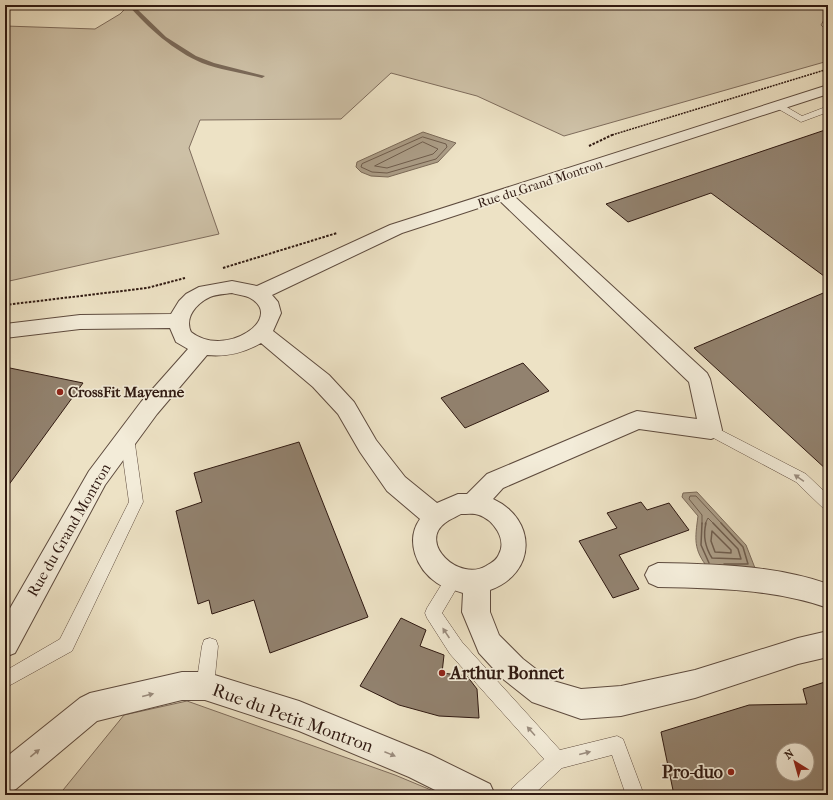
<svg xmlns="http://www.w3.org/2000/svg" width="833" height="800" viewBox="0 0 833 800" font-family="'IM FELL French Canon',serif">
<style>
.green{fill:#cdc0a6;stroke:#7e6c5c}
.water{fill:#ac9e88;stroke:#7a6958}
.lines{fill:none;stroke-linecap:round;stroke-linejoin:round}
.shore-far1{stroke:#6e5c4c;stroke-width:1}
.shore{stroke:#6e5c4c;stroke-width:1.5}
.stream{fill:#7a6958;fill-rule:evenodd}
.building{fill:#92826f;stroke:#2f1911;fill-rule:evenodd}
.service-casing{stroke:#5e4b3e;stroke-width:1}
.minor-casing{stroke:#5e4b3e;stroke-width:2}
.path-far1{stroke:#2f1911;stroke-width:1.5;stroke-dasharray:2 1;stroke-linecap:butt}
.path{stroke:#2f1911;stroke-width:2;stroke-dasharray:2.5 1.5;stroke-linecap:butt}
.service{fill:#f3ecd9;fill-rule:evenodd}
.minor{fill:#f3ecd9;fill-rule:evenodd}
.oneway{fill:#9b8d7f}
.poi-dot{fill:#8f2418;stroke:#f3ecd9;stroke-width:1.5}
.labels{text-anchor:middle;stroke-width:3.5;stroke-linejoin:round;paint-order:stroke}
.far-street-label{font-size:13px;fill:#2f1911;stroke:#f3ecd9}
.poi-label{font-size:15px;font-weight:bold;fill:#2f1911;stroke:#f3ecd9;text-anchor:start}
.street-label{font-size:15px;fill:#2f1911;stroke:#f3ecd9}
.near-poi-label{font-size:18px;font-weight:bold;fill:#2f1911;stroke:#f3ecd9;text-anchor:start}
.near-street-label{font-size:18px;fill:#2f1911;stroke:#f3ecd9}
</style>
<rect width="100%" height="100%" fill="#ede2c5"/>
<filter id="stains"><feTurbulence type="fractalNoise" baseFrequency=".005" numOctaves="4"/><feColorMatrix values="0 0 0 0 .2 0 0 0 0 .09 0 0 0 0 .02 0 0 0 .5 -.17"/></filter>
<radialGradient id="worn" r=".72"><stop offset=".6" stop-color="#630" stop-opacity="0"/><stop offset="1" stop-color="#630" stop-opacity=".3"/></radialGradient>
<!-- green -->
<g class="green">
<path d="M129,5H828V13L821,25L828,32V61L564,136L477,96L391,73L341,119L200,120L189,148L219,234L5,282V26L95,29L120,14Z"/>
<path d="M187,701L395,775L443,795H59L124,715Z"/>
</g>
<!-- water -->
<g class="water">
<path d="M423,132L456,143L438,162L388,177L371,176L361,172L356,167L357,162Z"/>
<path d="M697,492L746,545L755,568H708C693,549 695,539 698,516L682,497L683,493Z"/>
</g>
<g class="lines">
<!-- shore-far1 -->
<g class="shore-far1">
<path d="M423,137L446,144L447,147L436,159L387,173L372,172L361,167L362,164Z"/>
<path d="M423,142L438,149L433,154L387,168L375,166Z"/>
<path d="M702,524V515L689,499L690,496H696L722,524"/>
<path d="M705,524L708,518L714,524"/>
</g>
<!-- shore -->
<g class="shore">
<path d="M702,523L701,545L709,563"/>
<path d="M706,523C703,535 705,547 712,558L741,559L738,549L713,523"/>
<path d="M721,523L743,547L748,564H724"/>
<path d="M712,531L731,550V553L715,552L711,541Z"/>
</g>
<!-- stream -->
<path class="stream" d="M128,5H133L166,37L196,56L214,63L265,76L262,78C242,73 221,70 202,63C174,51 148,28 128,5Z"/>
</g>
<!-- building -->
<g class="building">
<path d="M828,129V279L711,193L628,222L606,204Z"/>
<path d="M828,291V471L694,348Z"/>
<path d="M523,363L549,391L465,428L441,398Z"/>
<path d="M5,367L83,383L5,490Z"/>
<path d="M299,442L368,617L270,653L254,600L212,614L209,600L198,604L176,511L202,502L194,473Z"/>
<path d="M641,502L647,510L669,503L689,530L619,555L639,589L613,598L579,541L617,528L607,513Z"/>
<path d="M401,618L426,630L420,646L444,655L442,673L467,676L477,689L479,718L439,716L399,705L360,686Z"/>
<path d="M828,681V795H674L661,732L749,705L807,704L803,689ZM783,750H807V774H783Z"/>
</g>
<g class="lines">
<defs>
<g id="service">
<path d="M778,102L802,116L828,106V112L801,122L775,107V103Z"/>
<path d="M711,425L806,474L828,495V510L823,508L796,482L706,434L704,430L706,426Z"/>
<path d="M127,432L132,433L134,437L143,502L72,651L5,688V671L60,639L129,502L120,437L122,433Z"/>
<path d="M454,572L460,574L462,579L442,613L462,642L560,750L617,736L623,739L644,795H626L612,755L562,768L533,795H510L512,788L544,759L450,654L427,618L425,613L427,608L448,574Z"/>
<path d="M210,638L216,640L218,646L214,686L211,692L205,694L199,692L196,686L202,646L204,640Z"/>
</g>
<g id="minor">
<path d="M828,85V94L514,196L707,373L710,379L722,430L719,436L711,439L639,429L503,488L493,499C537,519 537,573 490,590V612L499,635L523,659L550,680L581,689L621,686L695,670L798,638L828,631V657L798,664L695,698L621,716L581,719L532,702L503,679L479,653L462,612L463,593C455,590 444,588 437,583C416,569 405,540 420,519L387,491L360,452L338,414L313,387L261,343C243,353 227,357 207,355L157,414L105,485L15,653L5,657V617L89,471L141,402L188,349L176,342L170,328L80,329L5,338V324L80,315L171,314L179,301L186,294L199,287L232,281L257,286L390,225ZM500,201L689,382L697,419L637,411L629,414L487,474L467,494H458L437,503L405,477L376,440L354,402L329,375L273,331L281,313L278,302L272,295L402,233ZM232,293C238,295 245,295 250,298C286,318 225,359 191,332C184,317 197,303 210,297C217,294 225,294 232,293ZM461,514C467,514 474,513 479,515C494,520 507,540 499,554C497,560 491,563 486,566C459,582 418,543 445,523C450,519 456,517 461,514Z"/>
<path d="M658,563C715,564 773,565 828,584V608C773,589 715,588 658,587L649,583L645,575L649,567Z"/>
<path d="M182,672H205L299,701L431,755L490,784L495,795H445L409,777L299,731L205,700H182L97,721L16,789L5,794V758L80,698L90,693Z"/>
</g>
</defs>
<!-- service casing -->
<use href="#service" class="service-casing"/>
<!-- minor casing -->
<use href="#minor" class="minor-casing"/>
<!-- path-far1 -->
<path class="path-far1" d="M612,135L828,69"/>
<!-- path -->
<g class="path">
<path d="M589,146L614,134"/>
<path d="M223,268L337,233"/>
<path d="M5,305L147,288L185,278"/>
</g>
<!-- service -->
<use href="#service" class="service"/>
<!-- minor -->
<use href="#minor" class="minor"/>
</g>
<!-- one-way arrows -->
<defs><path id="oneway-solid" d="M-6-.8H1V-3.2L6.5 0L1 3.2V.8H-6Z"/></defs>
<g class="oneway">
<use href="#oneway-solid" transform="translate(799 478) rotate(-145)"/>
<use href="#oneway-solid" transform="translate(446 633) rotate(-124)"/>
<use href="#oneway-solid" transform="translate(148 695) rotate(-14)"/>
<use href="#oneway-solid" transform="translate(531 731) rotate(-132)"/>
<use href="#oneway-solid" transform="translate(35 753) rotate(-39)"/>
<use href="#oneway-solid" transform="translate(585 753) rotate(-14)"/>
<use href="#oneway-solid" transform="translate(390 754) rotate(22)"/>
</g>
<!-- markers -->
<g class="poi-dot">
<circle cx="60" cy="392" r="4"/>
<circle cx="442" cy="673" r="4"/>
<circle cx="731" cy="772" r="4"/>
</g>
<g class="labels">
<!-- far-street labels -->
<g class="far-street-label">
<text transform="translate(540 183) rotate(-18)" y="5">Rue du Grand Montron</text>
</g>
<!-- poi labels -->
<g class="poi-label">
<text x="68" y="397">CrossFit Mayenne</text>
</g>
<!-- street labels -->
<g class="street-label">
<text transform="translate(69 530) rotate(-60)" y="5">Rue du Grand Montron</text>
</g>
<!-- near-poi labels -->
<g class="near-poi-label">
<text x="450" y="679">Arthur Bonnet</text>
<text x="723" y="778" text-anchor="end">Pro-duo</text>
</g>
<!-- near-street labels -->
<g class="near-street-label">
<text transform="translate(293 718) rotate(20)" y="6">Rue du Petit Montron</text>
</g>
</g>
<!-- margin -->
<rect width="833" height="800" fill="none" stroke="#ede2c5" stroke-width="20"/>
<rect x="6" y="6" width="821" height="788" fill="none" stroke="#2f1911" stroke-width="2"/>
<rect x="10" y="10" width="813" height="780" fill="none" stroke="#2f1911"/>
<!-- north arrow -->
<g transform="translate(795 762) rotate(323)"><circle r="19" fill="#f3ecd9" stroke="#a59889"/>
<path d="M0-3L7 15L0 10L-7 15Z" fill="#8f2418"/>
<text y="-6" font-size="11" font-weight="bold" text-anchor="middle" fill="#2f1911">N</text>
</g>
<rect width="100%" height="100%" filter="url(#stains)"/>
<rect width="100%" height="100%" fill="url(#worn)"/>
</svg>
